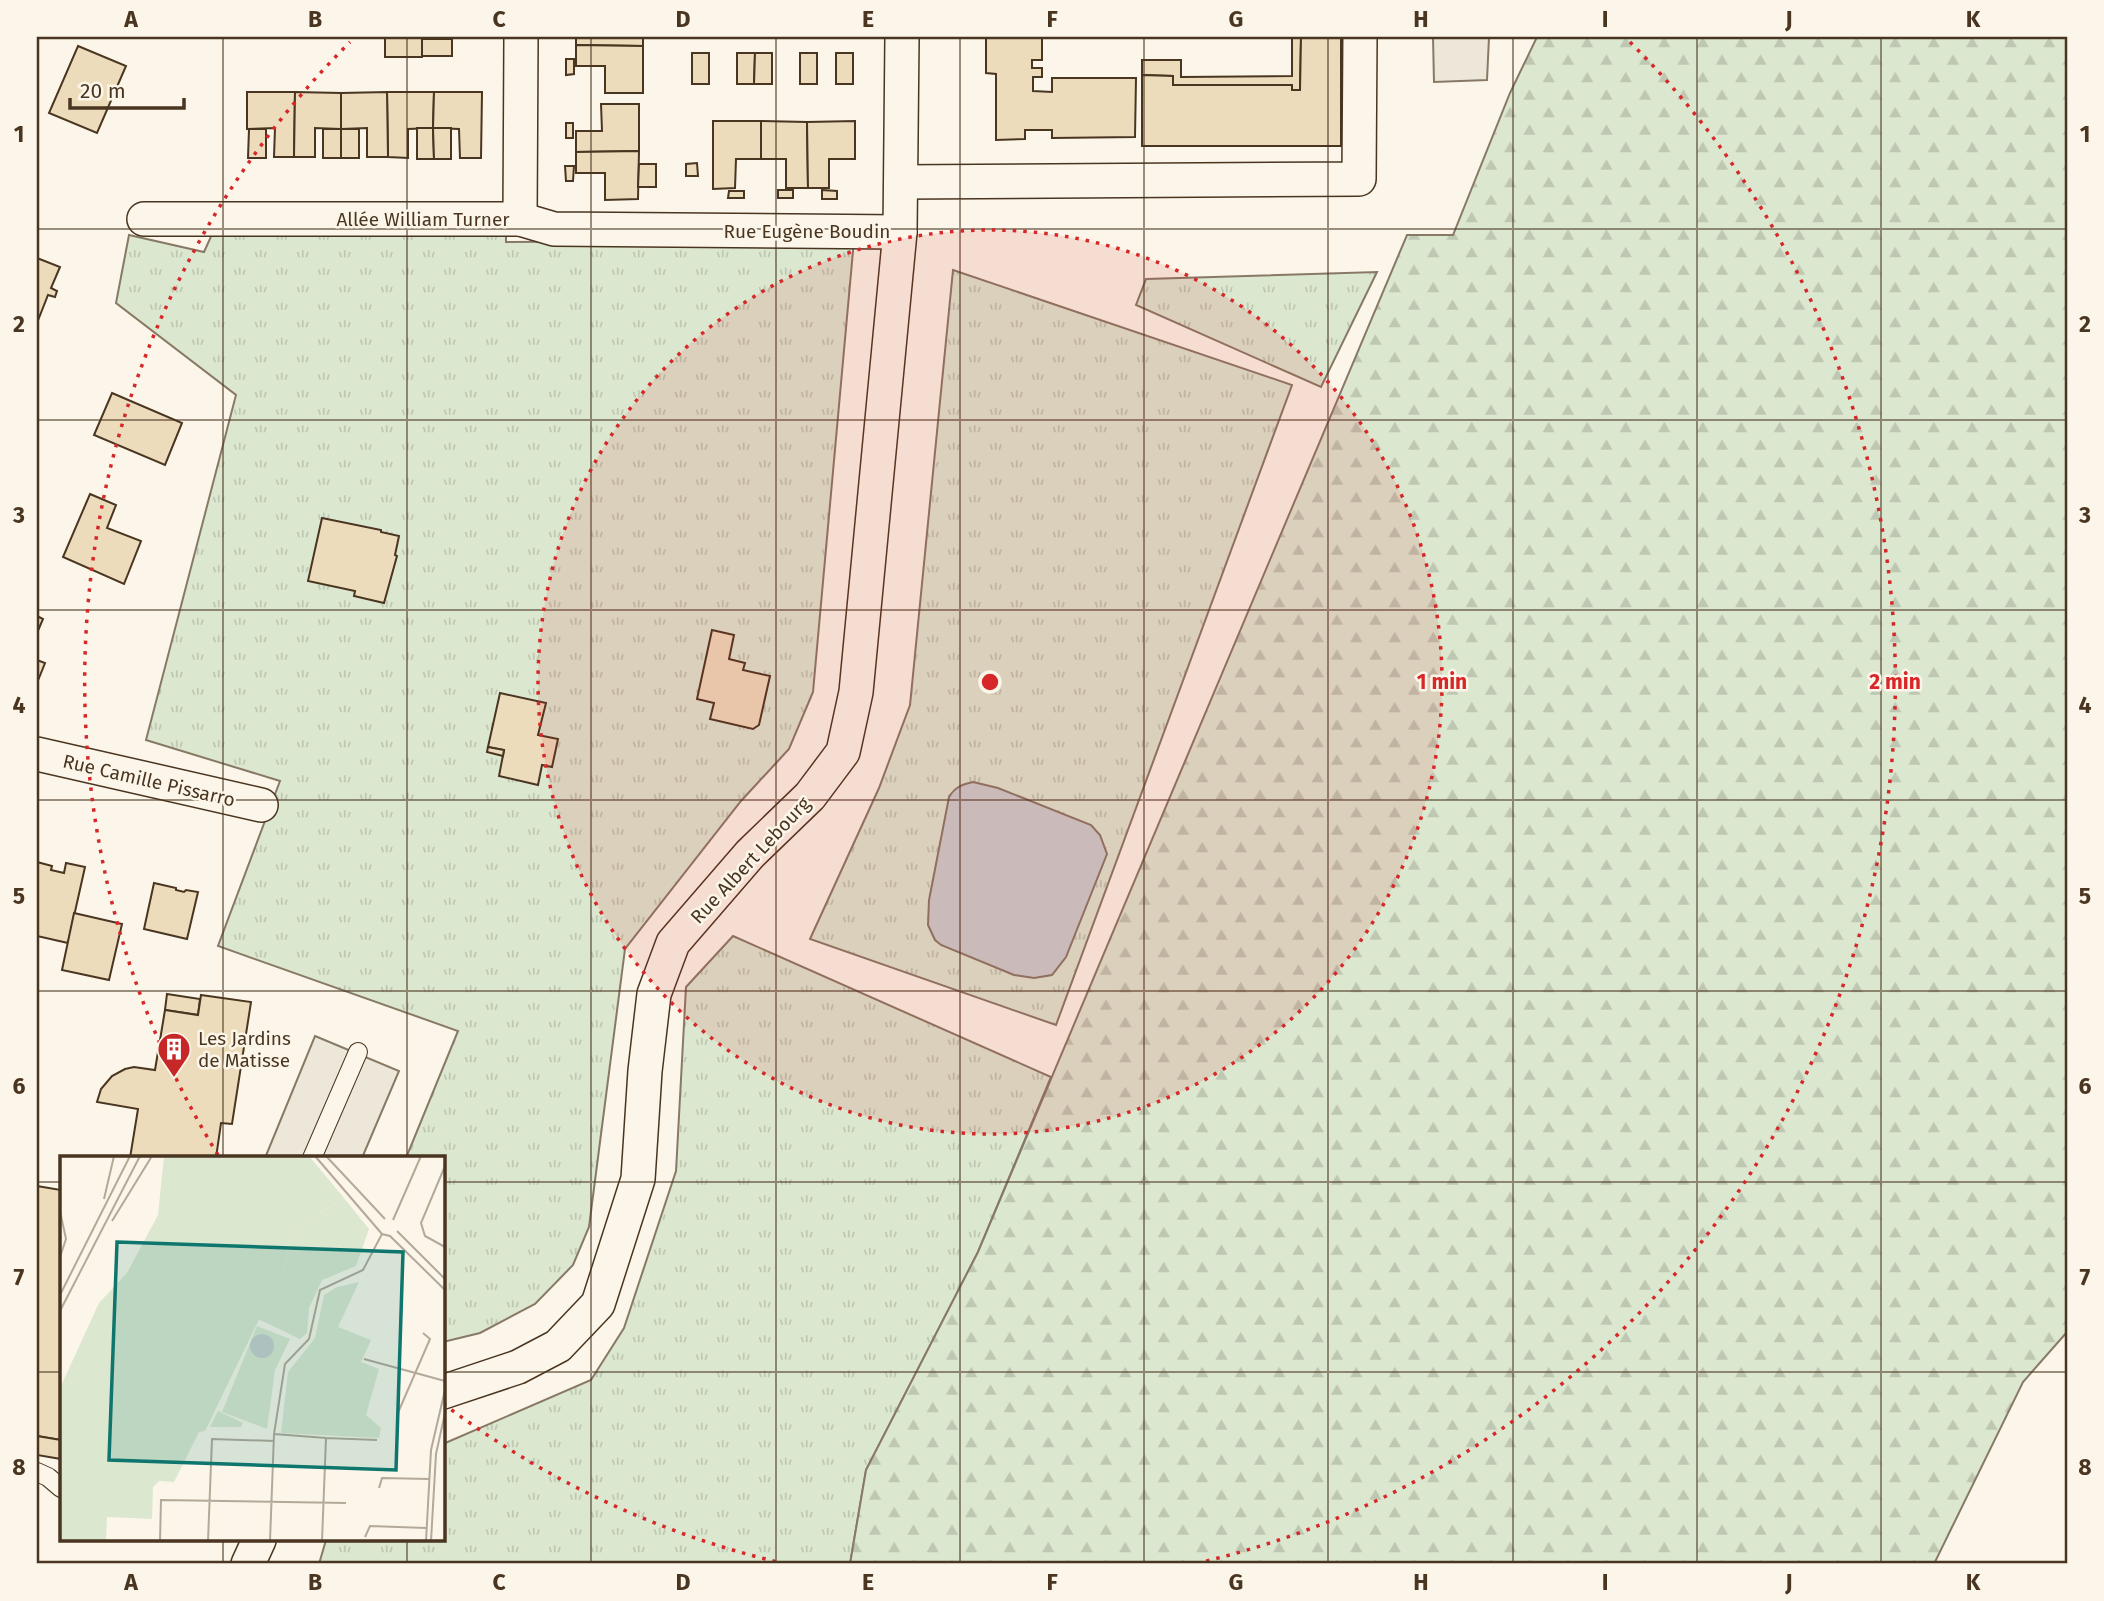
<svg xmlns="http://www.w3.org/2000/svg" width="2104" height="1601" viewBox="0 0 2104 1601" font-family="'Fira Sans',sans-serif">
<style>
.grass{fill:url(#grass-tufts);stroke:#887966;stroke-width:2}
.forest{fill:url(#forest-firs);stroke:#887966;stroke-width:2}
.parking{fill:#ede7d9;stroke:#887966;stroke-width:2}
.water{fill:#c9cecd;stroke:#887966;stroke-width:2}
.building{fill:#ecdcbc;stroke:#4a3520;stroke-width:2}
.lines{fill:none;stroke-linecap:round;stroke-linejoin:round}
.service-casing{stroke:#4a3520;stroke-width:20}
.minor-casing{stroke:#4a3520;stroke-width:36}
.service{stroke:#fbf6e9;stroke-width:18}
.minor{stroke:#fbf6e9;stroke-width:33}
.grid{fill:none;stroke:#4a3520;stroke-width:2;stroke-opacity:0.55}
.ring{fill:none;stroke:#d62828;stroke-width:3.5;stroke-dasharray:3.5 7}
.labels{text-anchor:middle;stroke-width:5;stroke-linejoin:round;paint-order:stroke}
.street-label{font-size:19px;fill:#4a3520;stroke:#fbf6e9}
.poi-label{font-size:19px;fill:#4a3520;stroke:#fbf6e9;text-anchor:start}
.inset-road{fill:none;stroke:#b4a999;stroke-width:2}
.view{fill:#0f766e;fill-opacity:0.15;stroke:#0f766e;stroke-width:3.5}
.inset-edge{fill:none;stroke:#4a3520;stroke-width:3.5}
.centre{fill:#d62828;stroke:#fbf6e9;stroke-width:3.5}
.ring-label{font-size:21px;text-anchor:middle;font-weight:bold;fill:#d62828;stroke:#fbf6e9;stroke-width:5;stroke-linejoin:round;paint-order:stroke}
.neatline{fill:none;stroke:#4a3520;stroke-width:2.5}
.grid-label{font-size:23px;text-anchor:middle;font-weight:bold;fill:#4a3520}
</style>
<defs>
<pattern id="grass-tufts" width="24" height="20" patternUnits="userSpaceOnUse" patternTransform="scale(1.75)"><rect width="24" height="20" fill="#dce7d0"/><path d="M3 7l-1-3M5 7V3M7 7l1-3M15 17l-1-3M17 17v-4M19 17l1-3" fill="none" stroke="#bec7b2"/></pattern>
<pattern id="forest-firs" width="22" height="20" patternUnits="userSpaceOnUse" patternTransform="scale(1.75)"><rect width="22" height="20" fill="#dce7d0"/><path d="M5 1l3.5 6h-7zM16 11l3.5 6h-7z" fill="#bec7b2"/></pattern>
</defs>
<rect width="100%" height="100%" fill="#fbf6e9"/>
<!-- grass -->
<g class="grass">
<path d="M506,231V242L854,240L813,692L789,749L741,801L625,949L589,1227L573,1265L535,1304L480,1333L443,1342V1158H406L458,1031L218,946L280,781L146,740L236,395L116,303L129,235L204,252L213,232Z"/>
<path d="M953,270L1292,385L1056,1025L810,939L879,788L910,705Z"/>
<path d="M1377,272L1321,387L1136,305L1146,279Z"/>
<path d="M733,936L1051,1077L978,1252L866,1470L850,1564H319L326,1540H443V1444L591,1380L624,1328L676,1171L686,987Z"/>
</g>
<!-- forest -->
<path class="forest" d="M1537,37H2067V1332L2023,1382L1934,1564H850L866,1470L978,1252L1407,235H1453L1510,93Z"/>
<!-- parking -->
<g class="parking">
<path d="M1433,37H1489L1487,80L1434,82Z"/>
<path d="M315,1036L399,1071L362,1158H265Z"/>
</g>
<!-- water -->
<path class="water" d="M973,782L998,788L1091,825L1100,835L1107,854L1066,957L1052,975L1034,978L1014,975L941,945L935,940L928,925L929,900L949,797C955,787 963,784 973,782Z"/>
<!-- building -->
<g class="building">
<rect x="385" y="37" width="37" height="20"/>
<path d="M576,37H643V46L576,45Z"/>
<path d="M986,37H1042V60H1032V68H1042V77H1033V91L1052,92V78H1136L1135,137L1052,138V130H1025V139L996,140V74L986,73Z"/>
<path d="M1292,37H1301L1300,90H1292V85H1173V76L1142,75V60H1181V77L1292,76Z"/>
<path d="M1301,37H1341V146H1142V75L1173,76V85H1292V90H1300Z"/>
<rect x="422" y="39" width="30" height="17"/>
<path d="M576,45L643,46V93H605V66H576Z"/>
<path d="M78,46L126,66L97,133L49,113Z"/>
<rect x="692" y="53" width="17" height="31"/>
<path d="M737,53H755L754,84H737Z"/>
<path d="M755,53H772V84H754Z"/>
<rect x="800" y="53" width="17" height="31"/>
<rect x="836" y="53" width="17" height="31"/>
<path d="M566,59H574V74L566,75Z"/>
<path d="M247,92H295L294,157H274L275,128L247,129Z"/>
<path d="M295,92L341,93V129L315,128V157H294Z"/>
<path d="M387,92H434L433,128L408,129V158L388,157Z"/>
<path d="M387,92L388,157H367V128L341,129V93Z"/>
<path d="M434,92H482L481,158H460L459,129L433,128Z"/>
<path d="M601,104H639V151L576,152V131H602Z"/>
<path d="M713,121H761V159H736L735,188L713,189Z"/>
<path d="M761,121L807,122L808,188H786V159H761Z"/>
<path d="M855,121V159H829V188H808L807,122Z"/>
<rect x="566" y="123" width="7" height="15"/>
<path d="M417,128H433L434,159H417Z"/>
<path d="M433,128H451V159H434Z"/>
<path d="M249,129H266V158H248Z"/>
<rect x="323" y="129" width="18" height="29"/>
<rect x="341" y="129" width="18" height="29"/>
<path d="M639,151L638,199L605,200V173H576V152Z"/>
<path d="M697,163L698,176H686V164Z"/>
<path d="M639,164H656V187H638Z"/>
<path d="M565,166H574L573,181H566Z"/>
<rect x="778" y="190" width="15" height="8"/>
<path d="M822,190L837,191V199H822Z"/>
<path d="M729,191H744V198H728Z"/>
<path d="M37,258L60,267L51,288L57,291L55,297L48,295L37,323Z"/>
<path d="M112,393L182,423L165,465L94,435Z"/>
<path d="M90,494L116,505L107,528L141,541L124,584L63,557Z"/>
<path d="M322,518L381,530V532L399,536L395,555L397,556L384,603L354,596L355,591L308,581Z"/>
<path d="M37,616L43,619L37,633Z"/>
<path d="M712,630L734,635L729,659L745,663L743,670L770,676L759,725L753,729L710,719L714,703L697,699Z"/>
<path d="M37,660L45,663L37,683Z"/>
<path d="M500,693L546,703L538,735L558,739L552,767L542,765L538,785L499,776L504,750L488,747Z"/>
<path d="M488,747L504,750L503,756L487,752Z"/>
<path d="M37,862L52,866L51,870L64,873L66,863L85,867L68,943L37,936Z"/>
<path d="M154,883L176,888V890L184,892L186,890L198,892L187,939L144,929Z"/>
<path d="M74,913L122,924L109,980L62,970Z"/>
<path d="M167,994L200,999L198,1015L165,1010Z"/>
<path d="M201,995L251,1002L232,1124L221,1123L216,1158H130L138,1109L97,1102L101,1089L112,1076L125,1069L134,1067L155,1070L165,1010L198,1015Z"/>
<path d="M37,1186L61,1190V1440L37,1436Z"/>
<path d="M37,1436L61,1440V1459L37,1455Z"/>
</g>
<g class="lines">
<defs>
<g id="service">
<path d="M312,1158L358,1052"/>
<path d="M37,1472L48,1477L61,1488"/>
</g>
<g id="minor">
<path d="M901,182L1359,179L1360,37"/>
<path d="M144,219H520L521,37"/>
<path d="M520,219L554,229L900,232"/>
<path d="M37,754L261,805"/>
<path d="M443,1392L518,1367L558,1346L598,1304L638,1179L645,1071L654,994L673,943L750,854L810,796L843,752L856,692L900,232L902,37"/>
<path d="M248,1564L259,1540"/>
</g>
</defs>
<!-- service casing -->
<use href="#service" class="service-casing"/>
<!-- minor casing -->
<use href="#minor" class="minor-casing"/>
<!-- service -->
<use href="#service" class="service"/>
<!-- minor -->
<use href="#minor" class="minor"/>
</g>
<!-- grid -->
<path class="grid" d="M223,37V1158M407,37V1158M591,37V1564M776,37V1564M960,37V1564M1144,37V1564M1328,37V1564M1513,37V1564M1697,37V1564M1881,37V1564M37,229H2067M37,420H2067M37,610H2067M37,800H2067M37,991H2067M37,1182H61M443,1182H2067M37,1372H61M443,1372H2067M223,1540V1564M407,1540V1564"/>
<!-- distance rings -->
<circle cx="990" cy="682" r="452" fill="#d62828" fill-opacity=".12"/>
<g class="ring">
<circle cx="990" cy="682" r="452"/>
<path d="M786 1564A905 905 0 0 1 445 1405M218 1155A905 905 0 0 1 350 42M1630 42A905 905 0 0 1 1194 1564"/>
</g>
<!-- icons -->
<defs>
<symbol id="building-pin" viewBox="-11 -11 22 30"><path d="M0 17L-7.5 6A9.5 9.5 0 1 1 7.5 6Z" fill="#c62828" stroke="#fbf6e9"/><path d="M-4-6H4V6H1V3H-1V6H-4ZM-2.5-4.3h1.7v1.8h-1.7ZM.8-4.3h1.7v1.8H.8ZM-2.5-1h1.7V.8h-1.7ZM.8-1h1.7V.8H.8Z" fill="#fff"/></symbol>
</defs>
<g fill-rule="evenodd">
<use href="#building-pin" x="155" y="1030" width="38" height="52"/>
</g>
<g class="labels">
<!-- street labels -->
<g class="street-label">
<text x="423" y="226">Allée William Turner</text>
<text x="807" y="238">Rue Eugène Boudin</text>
<text transform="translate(149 780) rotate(13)" y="7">Rue Camille Pissarro</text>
<text transform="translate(750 860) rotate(-47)" y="7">Rue Albert Lebourg</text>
</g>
<!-- poi labels -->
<g class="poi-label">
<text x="198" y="1045">Les Jardins<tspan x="198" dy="22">de Matisse</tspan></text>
</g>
</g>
<!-- overview -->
<g transform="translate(60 1156)">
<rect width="385" height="385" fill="#fbf6e9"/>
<path d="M284,42L309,73L296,110L262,124L249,152L247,177L240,183L198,163L225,110L230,85L251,63ZM299,126L278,171L311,184L301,206L319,213L306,259L321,272L319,282L221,277L228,216L255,182L264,139L277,131ZM197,170L230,183L215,214L207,273L162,256ZM158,255L183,267L181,271H150Z" fill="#dce7d0"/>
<path d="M104,0H249L284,42L251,63L230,85L225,110L145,275L139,276L114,326L99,325L93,331L92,363L47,361L46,385H0V232L39,147L67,117L98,59Z" fill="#dce7d0"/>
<path d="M190 190a12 12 0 1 1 24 0a12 12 0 1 1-24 0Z" fill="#c9cecd"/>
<path class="inset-road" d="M255,0L322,78L330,80L385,134M266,0L325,63M385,10L361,67L365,80L385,91M44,43L54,0M0,55L6,83L0,101M333,64L361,0M52,65L92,0M337,75L385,123M0,139L70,0M0,155L80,0M304,203L385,225M337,259L370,183L363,177M214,278L266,282M319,332L322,322L369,323M305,381L310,370L366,372M100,385L101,344L286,347M148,385L152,283L214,285M210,385L214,278L225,208L249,183L260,134L303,114L322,78M262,385L266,282L317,284M366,385L371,294L385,234M371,385L376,298L385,257"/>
<path class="view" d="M57,86L343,96L336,314L49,304Z"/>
<rect width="385" height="385" class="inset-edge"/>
</g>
<circle cx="990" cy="682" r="10" class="centre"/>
<g class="ring-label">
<text x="1442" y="689">1 min</text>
<text x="1895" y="689">2 min</text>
</g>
<!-- border -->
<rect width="2104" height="1601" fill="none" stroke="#fbf6e9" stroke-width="77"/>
<!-- scale -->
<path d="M70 98v10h114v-10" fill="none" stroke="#4a3520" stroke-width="3.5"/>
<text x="80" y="98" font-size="21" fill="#4a3520" stroke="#fbf6e9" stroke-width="5" paint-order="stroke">20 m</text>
<rect x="38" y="38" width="2028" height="1524" class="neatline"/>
<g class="grid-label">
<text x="131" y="27">A</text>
<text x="315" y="27">B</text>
<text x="499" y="27">C</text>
<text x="683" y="27">D</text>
<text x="868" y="27">E</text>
<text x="1052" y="27">F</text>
<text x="1236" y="27">G</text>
<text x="1421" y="27">H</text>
<text x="1605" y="27">I</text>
<text x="1789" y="27">J</text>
<text x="1973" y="27">K</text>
<text x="19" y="142">1</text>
<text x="2085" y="142">1</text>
<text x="19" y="332">2</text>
<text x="2085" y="332">2</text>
<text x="19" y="523">3</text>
<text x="2085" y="523">3</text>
<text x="19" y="713">4</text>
<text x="2085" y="713">4</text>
<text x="19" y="904">5</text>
<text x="2085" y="904">5</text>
<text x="19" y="1094">6</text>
<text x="2085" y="1094">6</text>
<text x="19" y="1285">7</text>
<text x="2085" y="1285">7</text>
<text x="19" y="1475">8</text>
<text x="2085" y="1475">8</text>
<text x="131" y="1590">A</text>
<text x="315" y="1590">B</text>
<text x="499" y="1590">C</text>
<text x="683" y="1590">D</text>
<text x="868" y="1590">E</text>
<text x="1052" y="1590">F</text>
<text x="1236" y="1590">G</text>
<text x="1421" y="1590">H</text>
<text x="1605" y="1590">I</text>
<text x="1789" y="1590">J</text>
<text x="1973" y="1590">K</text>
</g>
</svg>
